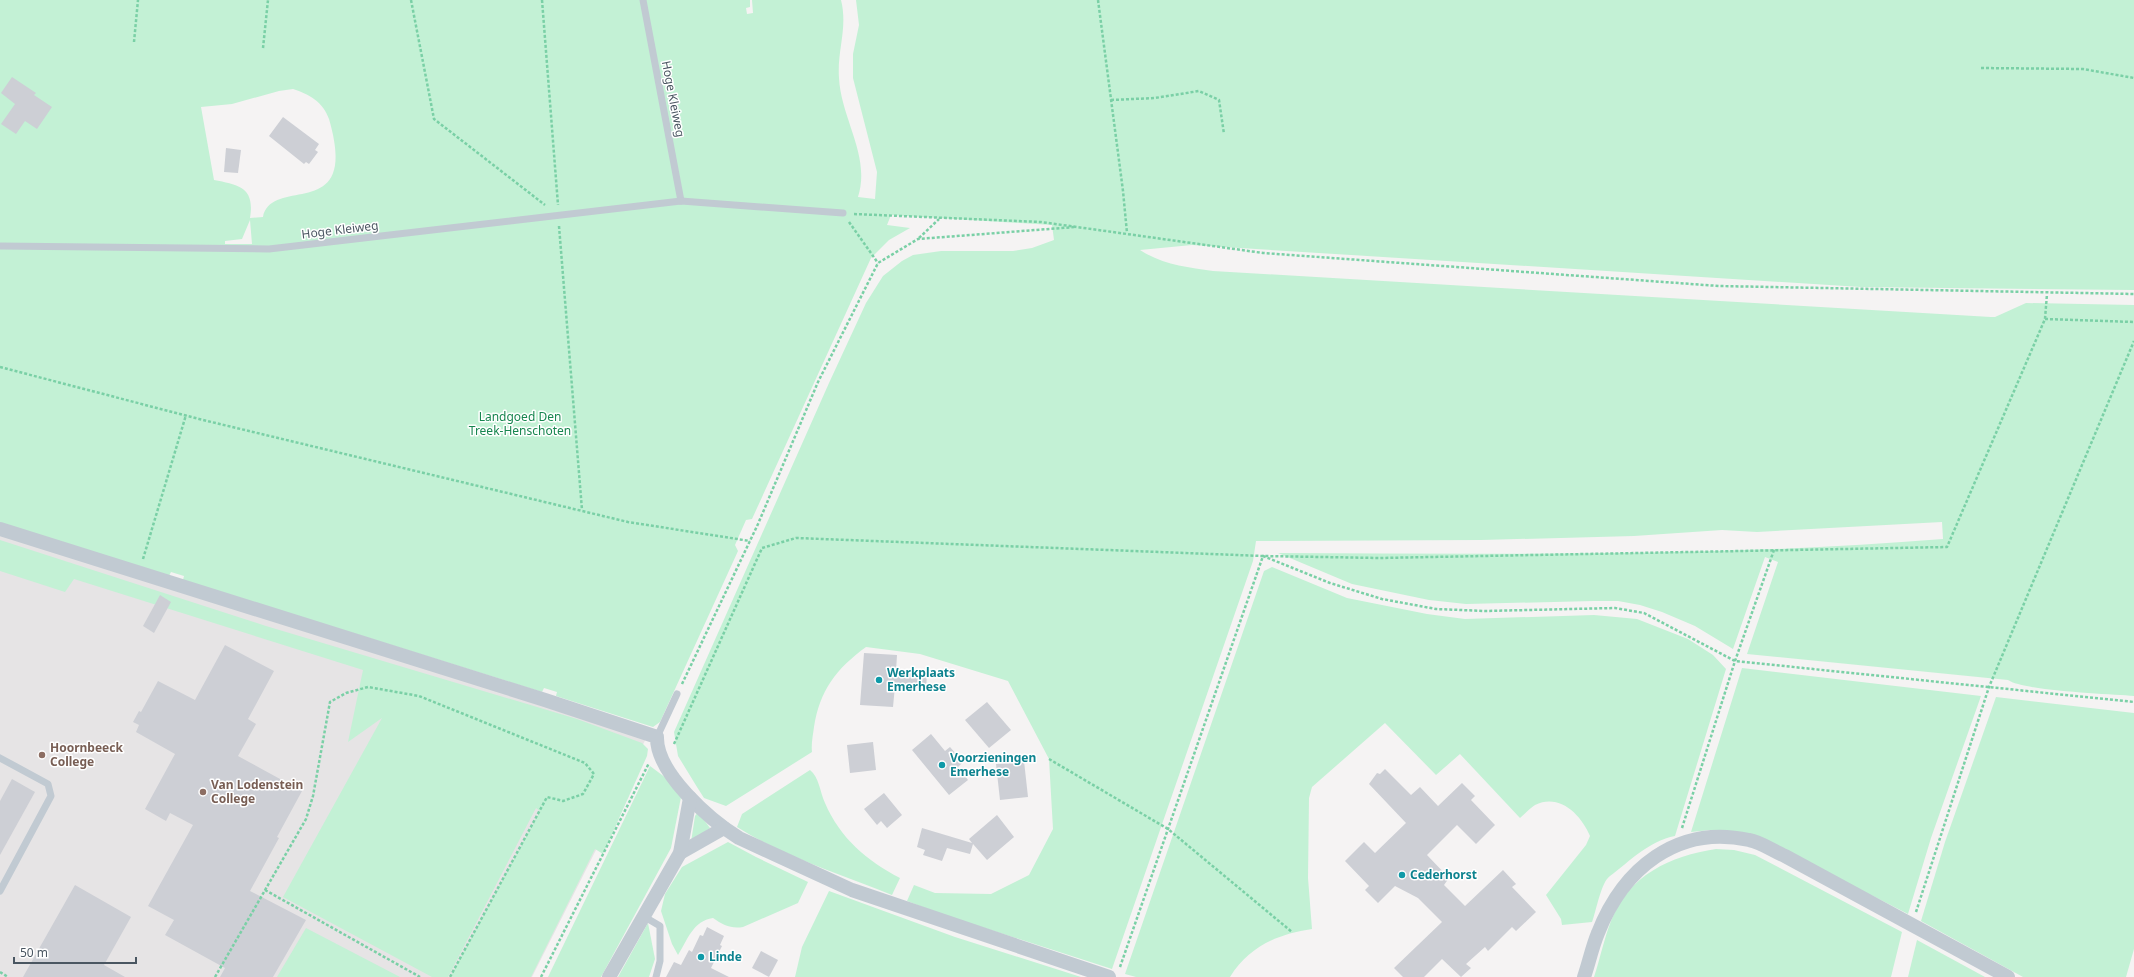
<svg xmlns="http://www.w3.org/2000/svg" width="2134" height="977" viewBox="0 0 2134 977" font-family="'Noto Sans',sans-serif">
<style>
.education{fill:#e6e4e5}
.green{fill:#c3f1d5;fill-rule:evenodd}
.building{fill:#cdcfd5}
.lines{fill:none;stroke-linecap:round;stroke-linejoin:round}
.path{stroke:#7ad0a6;stroke-width:2.5;stroke-dasharray:3 2;stroke-linecap:butt}
.service{stroke:#c1cad2;stroke-width:7}
.minor{stroke:#c1cad2;stroke-width:14}
.culture-dot{fill:#0f9aa8;stroke:#fff;stroke-width:1.5}
.education-dot{fill:#8d6e63;stroke:#fff;stroke-width:1.5}
.labels{text-anchor:middle;stroke-width:3;stroke-linejoin:round;paint-order:stroke}
.street-label{font-size:12px;fill:#4a5661;stroke:#fff}
.park-label{font-size:12px;fill:#17864f;stroke:#fff}
.culture-label{font-size:12px;font-weight:bold;fill:#0d838f;stroke:#fff;text-anchor:start}
.education-label{font-size:12px;font-weight:bold;fill:#785e54;stroke:#fff;text-anchor:start}
</style>
<rect width="100%" height="100%" fill="#f5f3f3"/>
<!-- education -->
<path class="education" d="M0,532L646,738L599,844L532,977H0Z"/>
<!-- green -->
<g class="green">
<path d="M0,0H750V7L746,8L747,14L753,13L752,0H841C848,28 837,50 839,78C841,119 871,156 858,197L875,199L877,172L853,78V54L859,25L856,0H2134V290L1861,287L1192,245L1140,250C1163,265 1187,267 1213,271L1991,317H1995L2026,303L2134,305V696C2109,694 2024,691 2008,680L1747,654L1778,562L1765,557L1733,649L1695,626L1662,612L1640,605L1618,601H1594L1466,604L1429,600L1352,584L1278,553C1499,554 1722,557 1943,539L1942,522L1757,532L1722,530L1634,536L1481,540L1256,541L1253,561L1112,969L941,914L907,901L914,885L935,893L991,894L1029,875L1053,829L1049,759L1008,681L920,654L866,647C836,669 820,690 814,727C813,735 811,744 812,752L726,806L704,798L697,787L678,756L674,732L829,383L866,303L883,276L902,261L913,255L941,251H1013L1032,248L1054,240L1052,225L891,215L887,225L910,228L889,240L871,258L752,519L746,520L735,545L738,551L660,722L653,727L556,696L557,692L544,688L542,692L183,580L184,576L171,572L169,576L0,524ZM293,89C309,94 323,102 329,119C360,225 272,174 263,217L250,218C255,188 240,185 214,180L201,107L232,104L279,91ZM250,220L252,244H225V241L242,239Z"/>
<path d="M0,540L266,626L577,719L642,743L648,749L647,756L603,854L595,849L531,977H450L540,811L536,808L448,977H432L283,897L382,718L348,742L363,670L74,579L65,592L0,571Z"/>
<path d="M1272,567L1347,598L1427,614L1465,619L1594,615L1637,619L1688,639L1713,655L1726,669L1675,836C1649,841 1630,861 1610,876C1601,882 1596,912 1592,922L1562,925L1561,919L1546,895L1586,845L1590,836C1581,815 1560,793 1535,805C1530,808 1525,814 1520,818L1460,754L1436,775L1385,723L1312,787L1309,798L1308,878L1312,929C1277,934 1249,947 1230,977H1136L1125,974L1264,571Z"/>
<path d="M1742,668L1981,696L1931,838L1908,914L1875,897L1725,831L1710,830L1691,832Z"/>
<path d="M1996,697L2134,713V949L2126,977H2023L1921,921L1945,842Z"/>
<path d="M650,766L678,787L682,792L671,848L601,977H548Z"/>
<path d="M810,770C819,777 820,792 825,803C840,838 867,861 900,878L892,895C840,874 785,857 737,827L742,814Z"/>
<path d="M698,812L710,828L691,842L695,816Z"/>
<path d="M728,842L756,857L808,882L798,903L743,927C731,929 723,925 713,918C693,921 688,939 678,955L672,944L661,911L665,894L682,867Z"/>
<path d="M1716,849L1734,850L1755,855L1902,932L1891,977H1594C1600,959 1604,939 1611,921C1629,875 1670,856 1716,849Z"/>
<path d="M829,891L955,937L1081,977H795L802,947Z"/>
<path d="M648,923L655,959L649,977H618Z"/>
<path d="M306,928L400,977H277Z"/>
<path d="M1917,940L1985,977H1908Z"/>
</g>
<!-- building -->
<g class="building">
<path d="M12,77L36,93L34,95L52,107L37,129L25,121L16,134L1,124L15,104L1,93Z"/>
<path d="M283,117L319,144L315,150L318,152L309,164L306,162L304,164L269,136Z"/>
<path d="M226,148L241,150L238,173L224,172Z"/>
<path d="M160,595L171,602L154,633L143,626Z"/>
<path d="M225,645L274,671L248,719L256,724L238,756L302,791L277,837L279,838L250,891L306,920L273,977H220L225,968L165,935L174,920L148,906L193,825L170,813L166,821L145,809L175,754L136,732L139,725L133,722L139,711L141,712L158,681L195,700Z"/>
<path d="M864,653L897,655L896,671L927,674L926,689L895,686L893,707L860,705Z"/>
<path d="M987,702L1011,730L989,748L965,720Z"/>
<path d="M931,734L945,751L950,747L963,762L958,767L968,780L949,795L912,750Z"/>
<path d="M873,742L876,770L850,773L847,745Z"/>
<path d="M1024,761L1028,797L1000,800L996,764Z"/>
<path d="M1385,769L1411,795L1420,787L1438,806L1462,783L1475,796L1471,800L1495,825L1476,844L1457,825L1427,855L1449,878L1444,885L1465,906L1503,870L1516,884L1512,887L1536,912L1516,931L1512,927L1488,951L1485,947L1466,964L1471,968L1461,977L1442,959L1424,977H1403L1394,968L1442,922L1418,898L1395,886L1378,903L1365,890L1369,886L1345,861L1364,842L1375,853L1406,823L1369,784L1377,773L1380,774Z"/>
<path d="M12,779L35,792L0,855V801Z"/>
<path d="M884,793L902,815L887,828L881,821L877,825L864,809Z"/>
<path d="M997,815L1014,837L987,860L973,844L970,854L947,848L942,861L923,855L925,850L917,847L922,828L972,843L969,839Z"/>
<path d="M75,885L131,917L104,965L125,977H23Z"/>
<path d="M707,927L724,936L720,945L722,946L711,968L729,977H666L674,962L681,965L689,950L692,952L700,935L703,936Z"/>
<path d="M761,951L778,960L769,977L752,968Z"/>
</g>
<g class="lines">
<!-- path -->
<g class="path">
<path d="M411,0L434,119L545,205"/>
<path d="M542,0L558,205"/>
<path d="M1098,0L1123,191L1127,233"/>
<path d="M134,42L138,0"/>
<path d="M263,48L268,0"/>
<path d="M1981,68L2083,69L2134,78"/>
<path d="M1111,100L1155,98L1199,91L1219,100L1224,134"/>
<path d="M854,214L1041,222L1263,253L1719,286L2134,294"/>
<path d="M849,222L878,263"/>
<path d="M559,226L582,510"/>
<path d="M919,238L939,219"/>
<path d="M2045,319L2134,322"/>
<path d="M0,367L199,419L628,522L750,541"/>
<path d="M143,559L186,415"/>
<path d="M682,684L758,524L818,382L878,263L918,239L1075,227"/>
<path d="M674,744L762,548L796,538L1263,556L1380,558L1947,547L2045,319L2047,294"/>
<path d="M1049,759L1168,829L1292,932"/>
<path d="M1682,828L1735,661L1774,550"/>
<path d="M265,890L420,977"/>
<path d="M1916,912L1989,687L2134,341"/>
<path d="M1120,967L1263,556L1330,583L1382,599L1436,609L1485,611L1615,608L1644,613L1735,661L2134,702"/>
<path d="M0,972L8,977"/>
<path d="M215,977L306,819L313,796L330,702L346,693L368,687L419,696L585,763L594,774L583,794L563,801L547,797L450,977"/>
<path d="M541,977L649,763"/>
</g>
<!-- service -->
<g class="service">
<path d="M643,0L681,201"/>
<path d="M0,246L269,249L681,201L843,213"/>
<path d="M657,737L677,694"/>
<path d="M0,758L48,784L51,796L0,891"/>
<path d="M643,916L660,926V961L656,977"/>
</g>
<!-- minor -->
<g class="minor">
<path d="M0,529L545,700L657,737C656,773 710,820 739,838L852,890L1109,977"/>
<path d="M680,853L724,828"/>
<path d="M609,977L680,853L690,798"/>
<path d="M1584,977C1589,963 1592,947 1598,933C1623,869 1677,824 1749,840C1761,842 1773,851 1785,856L2008,977"/>
</g>
</g>
<!-- markers -->
<g class="culture-dot">
<circle cx="879" cy="680" r="4"/>
<circle cx="942" cy="765" r="4"/>
<circle cx="1402" cy="875" r="4"/>
<circle cx="701" cy="957" r="4"/>
</g>
<g class="education-dot">
<circle cx="42" cy="755" r="4"/>
<circle cx="203" cy="792" r="4"/>
</g>
<g class="labels">
<!-- street labels -->
<g class="street-label">
<text transform="translate(673 99) rotate(79)" y="4">Hoge Kleiweg</text>
<text transform="translate(340 230) rotate(-7)" y="4">Hoge Kleiweg</text>
</g>
<!-- park labels -->
<g class="park-label">
<text x="520" y="421">Landgoed Den<tspan x="520" dy="14">Treek-Henschoten</tspan></text>
</g>
<!-- culture labels -->
<g class="culture-label">
<text x="887" y="677">Werkplaats<tspan x="887" dy="14">Emerhese</tspan></text>
<text x="950" y="762">Voorzieningen<tspan x="950" dy="14">Emerhese</tspan></text>
<text x="1410" y="879">Cederhorst</text>
<text x="709" y="961">Linde</text>
</g>
<!-- education labels -->
<g class="education-label">
<text x="50" y="752">Hoornbeeck<tspan x="50" dy="14">College</tspan></text>
<text x="211" y="789">Van Lodenstein<tspan x="211" dy="14">College</tspan></text>
</g>
</g>
<!-- scale -->
<path d="M14 957v6h122v-6" fill="none" stroke="#4a5661" stroke-width="2"/>
<text x="20" y="957" font-size="12" fill="#4a5661" stroke="#ffffff" stroke-width="3" paint-order="stroke">50 m</text>
</svg>
